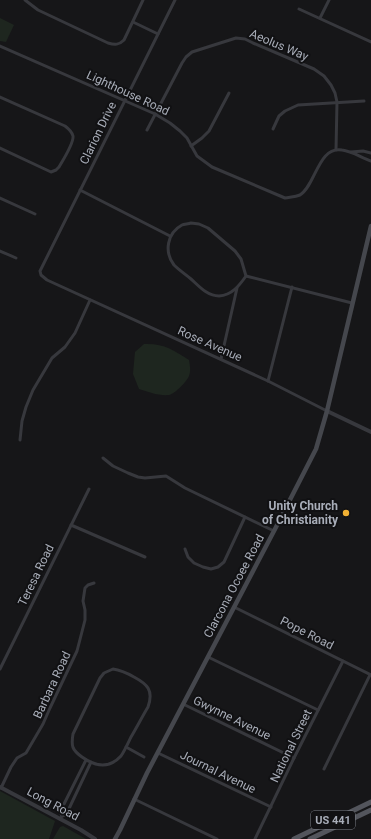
<svg xmlns="http://www.w3.org/2000/svg" width="371" height="839" viewBox="0 0 371 839" font-family="Roboto,sans-serif">
<style>
.green{fill:#1e261f}
.lines{fill:none;stroke-linecap:round;stroke-linejoin:round}
.minor{stroke:#37383d;stroke-width:3}
.tertiary{stroke:#37383d;stroke-width:4}
.secondary{stroke:#45474d;stroke-width:4.5}
.primary{stroke:#53555c;stroke-width:5}
.poi-dot{fill:#f2b134;stroke:#111113;stroke-width:1.5}
.labels{text-anchor:middle;stroke-width:4;stroke-linejoin:round;paint-order:stroke}
.shield{fill:#111113;stroke:#7b7e86;stroke-width:1}
.shield-label{font-size:11px;font-weight:bold;fill:#a8adb8}
.street-label{font-size:12px;fill:#a8adb8;stroke:#111113}
.poi-label{font-size:12px;font-weight:bold;fill:#a8adb8;stroke:#111113;text-anchor:end}
</style>
<rect width="100%" height="100%" fill="#161618"/>
<!-- green -->
<g class="green">
<path d="M0,18L14,25L6,42L0,41Z"/>
<path d="M144,344C163,343 174,350 189,360C190,366 191,371 189,376C187,381 175,394 169,395C159,396 148,392 139,389L133,374L135,352Z"/>
<path d="M0,791L55,821L49,839H0Z"/>
<path d="M63,826L86,839H53L60,827Z"/>
</g>
<g class="lines">
<!-- minor -->
<g class="minor">
<path d="M25,0L38,10L108,43C115,45 119,45 124,40L143,0"/>
<path d="M175,0L42,267L40,271L41,275L47,280L268,381L327,411"/>
<path d="M299,9L371,42"/>
<path d="M320,18L329,0"/>
<path d="M133,22L158,34"/>
<path d="M0,46L155,114L170,123L180,131L187,138L197,156L212,167L285,198C290,197 295,197 300,195C316,185 318,146 342,150C352,151 362,158 371,161"/>
<path d="M0,97L65,126C69,129 72,132 73,136C74,143 63,160 59,167L56,170L51,172L0,148"/>
<path d="M273,129L279,116L285,111L298,105L364,101"/>
<path d="M147,130L182,63L186,57L192,52L236,38L245,39L253,43L314,69L324,76L331,85L335,93L337,102L336,150"/>
<path d="M191,146L202,138L209,131L229,93"/>
<path d="M351,152L363,151L371,153"/>
<path d="M80,190L170,236"/>
<path d="M0,198L35,214"/>
<path d="M191,223L199,224L208,228L235,251L241,259L246,276C239,286 232,295 219,296C207,296 199,286 191,279C185,274 179,270 174,265C164,252 167,233 182,225C184,224 188,224 191,223Z"/>
<path d="M0,251L16,258"/>
<path d="M246,276L352,303"/>
<path d="M221,359L237,288"/>
<path d="M268,381L292,287"/>
<path d="M20,440L22,421L26,407L33,390L52,358L65,347L75,333L90,300"/>
<path d="M103,458L113,466L128,473L138,477L145,478L166,476L185,488L274,531"/>
<path d="M71,525L145,557"/>
<path d="M185,549L188,557L194,563L203,567L211,569L218,567L224,562L245,517"/>
<path d="M234,607L371,675"/>
<path d="M208,657L318,710"/>
<path d="M0,669L89,489"/>
<path d="M113,669C121,670 127,673 134,677C147,684 154,690 148,707C142,717 137,727 131,737C128,743 125,750 121,756C109,769 96,767 82,757C72,750 71,746 73,734L100,678L104,673Z"/>
<path d="M183,704L294,758"/>
<path d="M126,747L144,757"/>
<path d="M158,753L271,807"/>
<path d="M324,769L370,675"/>
<path d="M1,788L11,767L17,758L26,753L43,724L50,708L77,651L85,620V610L83,601L85,588L88,585L94,583"/>
<path d="M134,799L217,839"/>
<path d="M62,816L60,812L86,760"/>
<path d="M60,819L62,816L66,815L91,762"/>
<path d="M255,839L294,758L343,661"/>
</g>
<!-- tertiary -->
<g class="tertiary">
<path d="M327,411L371,432"/>
<path d="M0,787L81,830L95,839"/>
</g>
<!-- secondary -->
<path class="secondary" d="M115,839L120,830L147,773L274,531L316,449L327,411L371,226"/>
<!-- primary -->
<g class="primary">
<path d="M294,839L371,802"/>
<path d="M310,839L371,810"/>
</g>
</g>
<!-- markers -->
<circle class="poi-dot" cx="346" cy="513" r="4"/>
<g class="labels">
<!-- shield labels -->
<rect class="shield" x="311" y="811" width="44" height="18" rx="3"/>
<g class="shield-label">
<text x="333" y="824">US 441</text>
</g>
<!-- street labels -->
<g class="street-label">
<text transform="translate(279 45) rotate(23)" y="4">Aeolus Way</text>
<text transform="translate(128 93) rotate(25)" y="4">Lighthouse Road</text>
<text transform="translate(98 133) rotate(-64)" y="4">Clarion Drive</text>
<text transform="translate(210 344) rotate(24)" y="4">Rose Avenue</text>
<text transform="translate(36 575) rotate(-64)" y="4">Teresa Road</text>
<text transform="translate(234 586) rotate(-62)" y="4">Clarcona Ocoee Road</text>
<text transform="translate(307 633) rotate(27)" y="4">Pope Road</text>
<text transform="translate(52 685) rotate(-65)" y="4">Barbara Road</text>
<text transform="translate(232 718) rotate(26)" y="4">Gwynne Avenue</text>
<text transform="translate(291 746) rotate(-64)" y="4">National Street</text>
<text transform="translate(218 772) rotate(26)" y="4">Journal Avenue</text>
<text transform="translate(53 804) rotate(28)" y="4">Long Road</text>
</g>
<!-- poi labels -->
<g class="poi-label">
<text x="338" y="510">Unity Church<tspan x="338" dy="14">of Christianity</tspan></text>
</g>
</g>
</svg>
